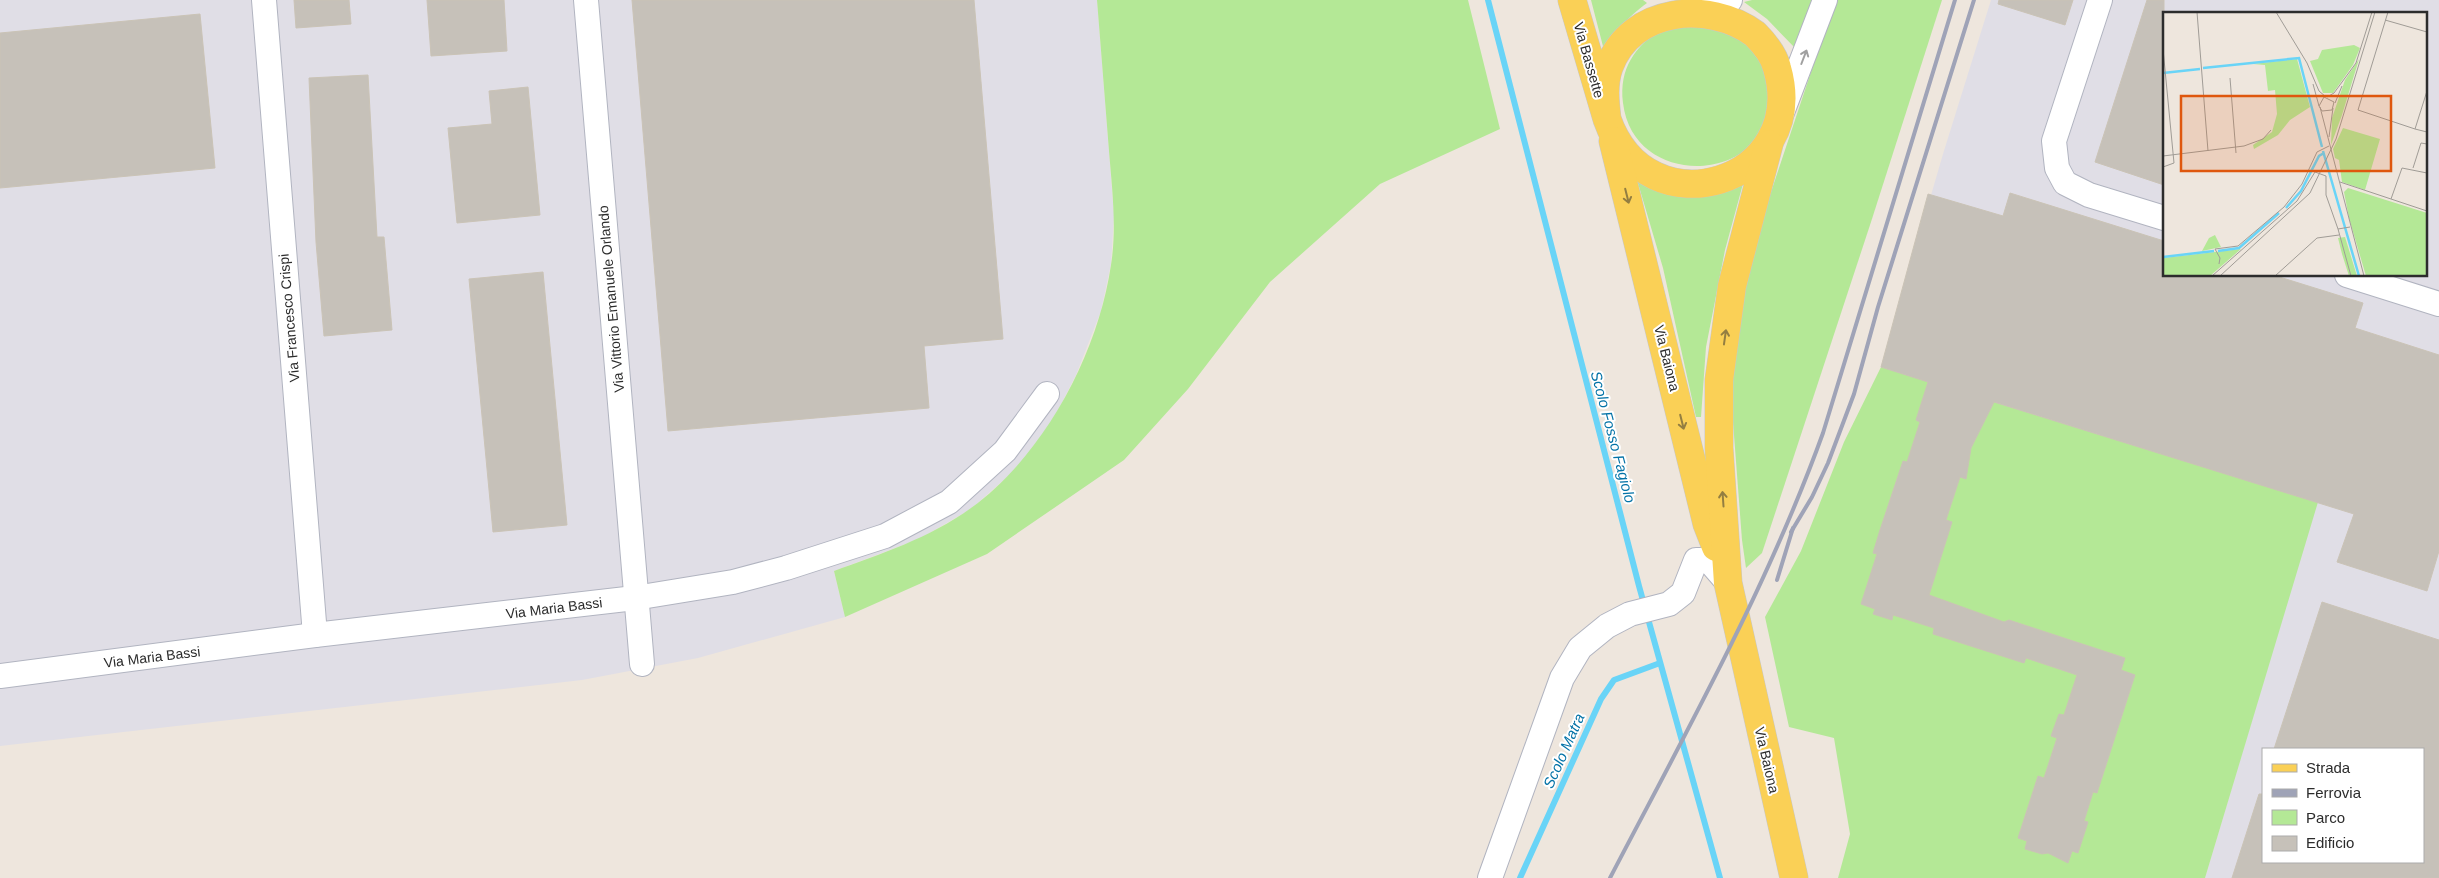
<svg xmlns="http://www.w3.org/2000/svg" width="2439" height="878" viewBox="0 0 2439 878" font-family="Helvetica,sans-serif">
<style>
.industrial{fill:#e0dee6;fill-rule:evenodd}
.green{fill:#b4e896}
.lines{fill:none;stroke-linecap:round;stroke-linejoin:round}
.stream{stroke:#69d4f7;stroke-width:6}
.building{fill:#c6c1b9;stroke:#cac3b6}
.minor-casing{stroke:#b1b4c0;stroke-width:26}
.major-casing{stroke:#c8c8c8;stroke-width:29}
.minor{stroke:#fff;stroke-width:24}
.major{stroke:#fad056;stroke-width:28}
.rail{stroke:#9fa3b7;stroke-width:4}
.oneway{stroke:#a0a0a0}
.oneway2{stroke:#937e41}
.labels{text-anchor:middle;stroke-width:4;stroke-linejoin:round;paint-order:stroke}
.street-label{font-size:14px;fill:#2c2c2c;stroke:#fff}
.water-label{font-size:15px;font-style:italic;fill:#0473a7;stroke:#fff}
.inset-river{fill:none;stroke:#69d4f7;stroke-width:2.5}
.inset-road{fill:none;stroke:#a09c96;stroke-width:1}
.view{fill:#df570e;fill-opacity:0.15;stroke:#df570e;stroke-width:2.5}
.inset-edge{fill:none;stroke:#2c2c2c;stroke-width:2.5}
</style>
<rect width="100%" height="100%" fill="#eee6dd"/>
<!-- industrial -->
<g class="industrial">
<path d="M0,0H1097L1114,215L1111,264L1101,311L1076,375L1052,422L1017,468L971,509L919,539L834,571L845,617L698,658L582,680L0,746Z"/>
<path d="M1991,0H2439V878H2205L2317,502L1881,367L1943,154ZM2164,14H2425V275H2164ZM2263,749H2423V862H2263Z"/>
</g>
<!-- green -->
<g class="green">
<path d="M1097,0H1468L1500,129L1380,184L1270,282L1188,389L1124,460L987,554L845,617L834,571C880,554 930,538 971,508C1044,455 1098,354 1111,265C1117,227 1112,188 1109,151C1105,101 1101,50 1097,0Z"/>
<path d="M1591,0H1643L1647,3C1627,18 1615,31 1605,54Z"/>
<path d="M1752,0H1814L1795,48L1767,19L1744,2Z"/>
<path d="M1835,0H1942L1871,222L1762,553L1746,568L1742,540L1731,396L1734,332L1751,252Z"/>
<path d="M1662,27L1733,28C1743,38 1757,49 1764,61C1768,69 1767,83 1768,92C1778,183 1634,194 1623,103C1619,67 1635,48 1662,27Z"/>
<path d="M1635,173L1744,180L1725,250L1706,347L1701,417H1696L1663,268Z"/>
<path d="M1881,367L2318,502L2205,878H1838L1850,834L1834,738L1789,727L1765,617L1801,551L1844,442Z"/>
</g>
<g class="lines">
<!-- stream -->
<g class="stream">
<path d="M1488,0L1639,586L1720,878"/>
<path d="M1520,878L1601,699L1614,680L1660,663"/>
</g>
</g>
<!-- building -->
<g class="building">
<path d="M294,0H349L351,24L296,28Z"/>
<path d="M427,0H504L507,51L431,56Z"/>
<path d="M632,0H974L1003,339L924,346L929,408L668,431Z"/>
<path d="M1999,0H2073L2065,25L1998,4Z"/>
<path d="M2147,0H2164V185L2095,162Z"/>
<path d="M200,14L215,168L0,188V33Z"/>
<path d="M368,75L377,237H384L392,330L324,336L316,242L309,78Z"/>
<path d="M528,87L540,215L457,223L448,128L492,124L489,91Z"/>
<path d="M2010,193L2164,241V275H2273L2363,303L2355,328L2439,355V551L2427,591L2337,562L2354,514L1994,402L1971,448L1966,479L1960,477L1946,520L1952,522L1929,595L2004,622L2009,620L2125,658L2121,670L2135,675L2097,793L2093,792L2084,821L2088,822L2078,853L2072,851L2068,863L2048,853L2042,854L2025,849L2027,841L2018,838L2038,776L2044,778L2057,738L2051,736L2059,714L2064,715L2077,675L2026,658L2024,663L1933,634L1934,628L1893,615L1892,620L1873,614L1875,609L1861,604L1877,554L1873,553L1880,530L1903,461L1907,462L1920,422L1916,420L1928,382L1881,367L1928,194L2003,216Z"/>
<path d="M543,272L567,525L493,532L469,279Z"/>
<path d="M2322,602L2439,640V878H2232L2259,794H2263V862H2423V749H2274Z"/>
</g>
<g class="lines">
<defs>
<g id="minor">
<path d="M264,0L315,635"/>
<path d="M586,0L642,664"/>
<path d="M2100,0L2054,141L2057,168L2065,183L2089,195L2164,218"/>
<path d="M1695,8L1730,0"/>
<path d="M1781,115L1825,0"/>
<path d="M2347,275L2439,304"/>
<path d="M0,676L315,635L635,598L733,582L786,568L885,536L949,502L1005,451L1047,394"/>
<path d="M1490,878L1562,678L1580,648L1607,626L1630,614L1669,604L1683,593L1696,560H1708L1728,583"/>
</g>
<g id="major">
<path d="M1572,0L1607,119C1647,234 1810,183 1777,68C1774,55 1764,43 1755,34C1709,0 1631,7 1609,67C1603,84 1605,102 1607,119"/>
<path d="M1613,141L1707,524L1716,547"/>
<path d="M1769,144L1732,286L1719,380V448L1728,583L1794,878"/>
</g>
</defs>
<!-- minor casing -->
<use href="#minor" class="minor-casing"/>
<!-- major casing -->
<use href="#major" class="major-casing"/>
<!-- minor -->
<use href="#minor" class="minor"/>
<!-- major -->
<use href="#major" class="major"/>
<!-- rail -->
<g class="rail">
<path d="M1791,532L1812,497L1828,463L1854,394L1878,307L1974,0"/>
<path d="M1777,580L1793,528"/>
<path d="M1610,878C1686,732 1767,588 1823,433L1955,0"/>
</g>
</g>
<!-- one-way arrows -->
<defs><path id="oneway-shaft" d="M-6 0H5M1.5-3L5.5 0L1.5 3" fill="none" stroke-width="1.6" stroke-linecap="round" stroke-linejoin="round" transform="scale(1.25)"/></defs>
<use class="oneway" href="#oneway-shaft" transform="translate(1804 57) rotate(-69)"/>
<g class="oneway2">
<use href="#oneway-shaft" transform="translate(1627 196) rotate(76)"/>
<use href="#oneway-shaft" transform="translate(1725 337) rotate(-82)"/>
<use href="#oneway-shaft" transform="translate(1682 422) rotate(76)"/>
<use href="#oneway-shaft" transform="translate(1723 499) rotate(-94)"/>
</g>
<g class="labels">
<!-- street labels -->
<g class="street-label">
<text transform="translate(1589 60) rotate(74)" y="5">Via Bassette</text>
<text transform="translate(611 299) rotate(-95)" y="5">Via Vittorio Emanuele Orlando</text>
<text transform="translate(289 318) rotate(-95)" y="5">Via Francesco Crispi</text>
<text transform="translate(1667 358) rotate(76)" y="5">Via Baiona</text>
<text transform="translate(554 608) rotate(-7)" y="5">Via Maria Bassi</text>
<text transform="translate(152 657) rotate(-7)" y="5">Via Maria Bassi</text>
<text transform="translate(1767 760) rotate(77)" y="5">Via Baiona</text>
</g>
<!-- water labels -->
<g class="water-label">
<text transform="translate(1613 437) rotate(75)" y="5">Scolo Fosso Fagiolo</text>
<text transform="translate(1564 751) rotate(-66)" y="5">Scolo Matra</text>
</g>
</g>
<!-- overview -->
<g transform="translate(2163 12)">
<rect width="264" height="264" fill="#eee6dd"/>
<path d="M191,33L197,36L190,53L170,81H160L147,49L155,47L159,38ZM134,47L147,95L127,108L115,123L91,137L90,133L109,120L114,102L112,78L105,79L102,53L90,52ZM196,47L179,103L168,133L169,106L182,68ZM180,116L217,127L202,178L179,170L176,148L172,146L170,137ZM185,176L264,201V264H203L186,206L181,180ZM52,223L58,235L39,239L46,226ZM182,225L194,264H186L179,242L175,226ZM78,237L47,264H0V246Z" fill="#b4e896"/>
<path class="inset-river" d="M40,56L136,46L159,135M0,61L37,57M160,139L196,264M123,196L138,179L156,144L161,141M55,239L76,236L116,201M0,245L51,239"/>
<path class="inset-road" d="M34,0L45,139M113,0L144,51L156,79L163,85M225,0L195,98L252,117M222,8L264,20M0,37L11,151L0,155M67,66L73,141M150,72L156,94L159,99L169,98L171,90L161,85L156,94M264,79L252,117L264,120M164,85L171,81L193,51L209,0M172,91L179,74M157,95L201,264M166,125L170,96M0,144L81,134L100,127L108,118M250,156L258,131L264,132M177,170L264,199M228,187L239,156L264,161M175,217L188,264M56,252L57,246L52,237L75,234L121,195L139,172L154,140L166,134M49,264L134,189L152,160L163,164V183L175,217L187,215M57,264L147,181L173,127L212,0M112,264L154,226L176,223"/>
<path class="view" d="M18,84H228V159H18Z"/>
<rect width="264" height="264" class="inset-edge"/>
</g>
<!-- legend -->
<rect x="2262" y="748" width="162" height="115" fill="#ffffff" stroke="#ababab"/>
<rect x="2272" y="764" width="25" height="8" fill="#fad056" stroke="#ababab"/>
<text x="2306" y="773" font-size="15" fill="#2c2c2c">Strada</text>
<rect x="2272" y="789" width="25" height="8" fill="#9fa3b7" stroke="#ababab"/>
<text x="2306" y="798" font-size="15" fill="#2c2c2c">Ferrovia</text>
<rect x="2272" y="810" width="25" height="15" fill="#b4e896" stroke="#ababab"/>
<text x="2306" y="823" font-size="15" fill="#2c2c2c">Parco</text>
<rect x="2272" y="836" width="25" height="15" fill="#c6c1b9" stroke="#ababab"/>
<text x="2306" y="848" font-size="15" fill="#2c2c2c">Edificio</text>
</svg>
